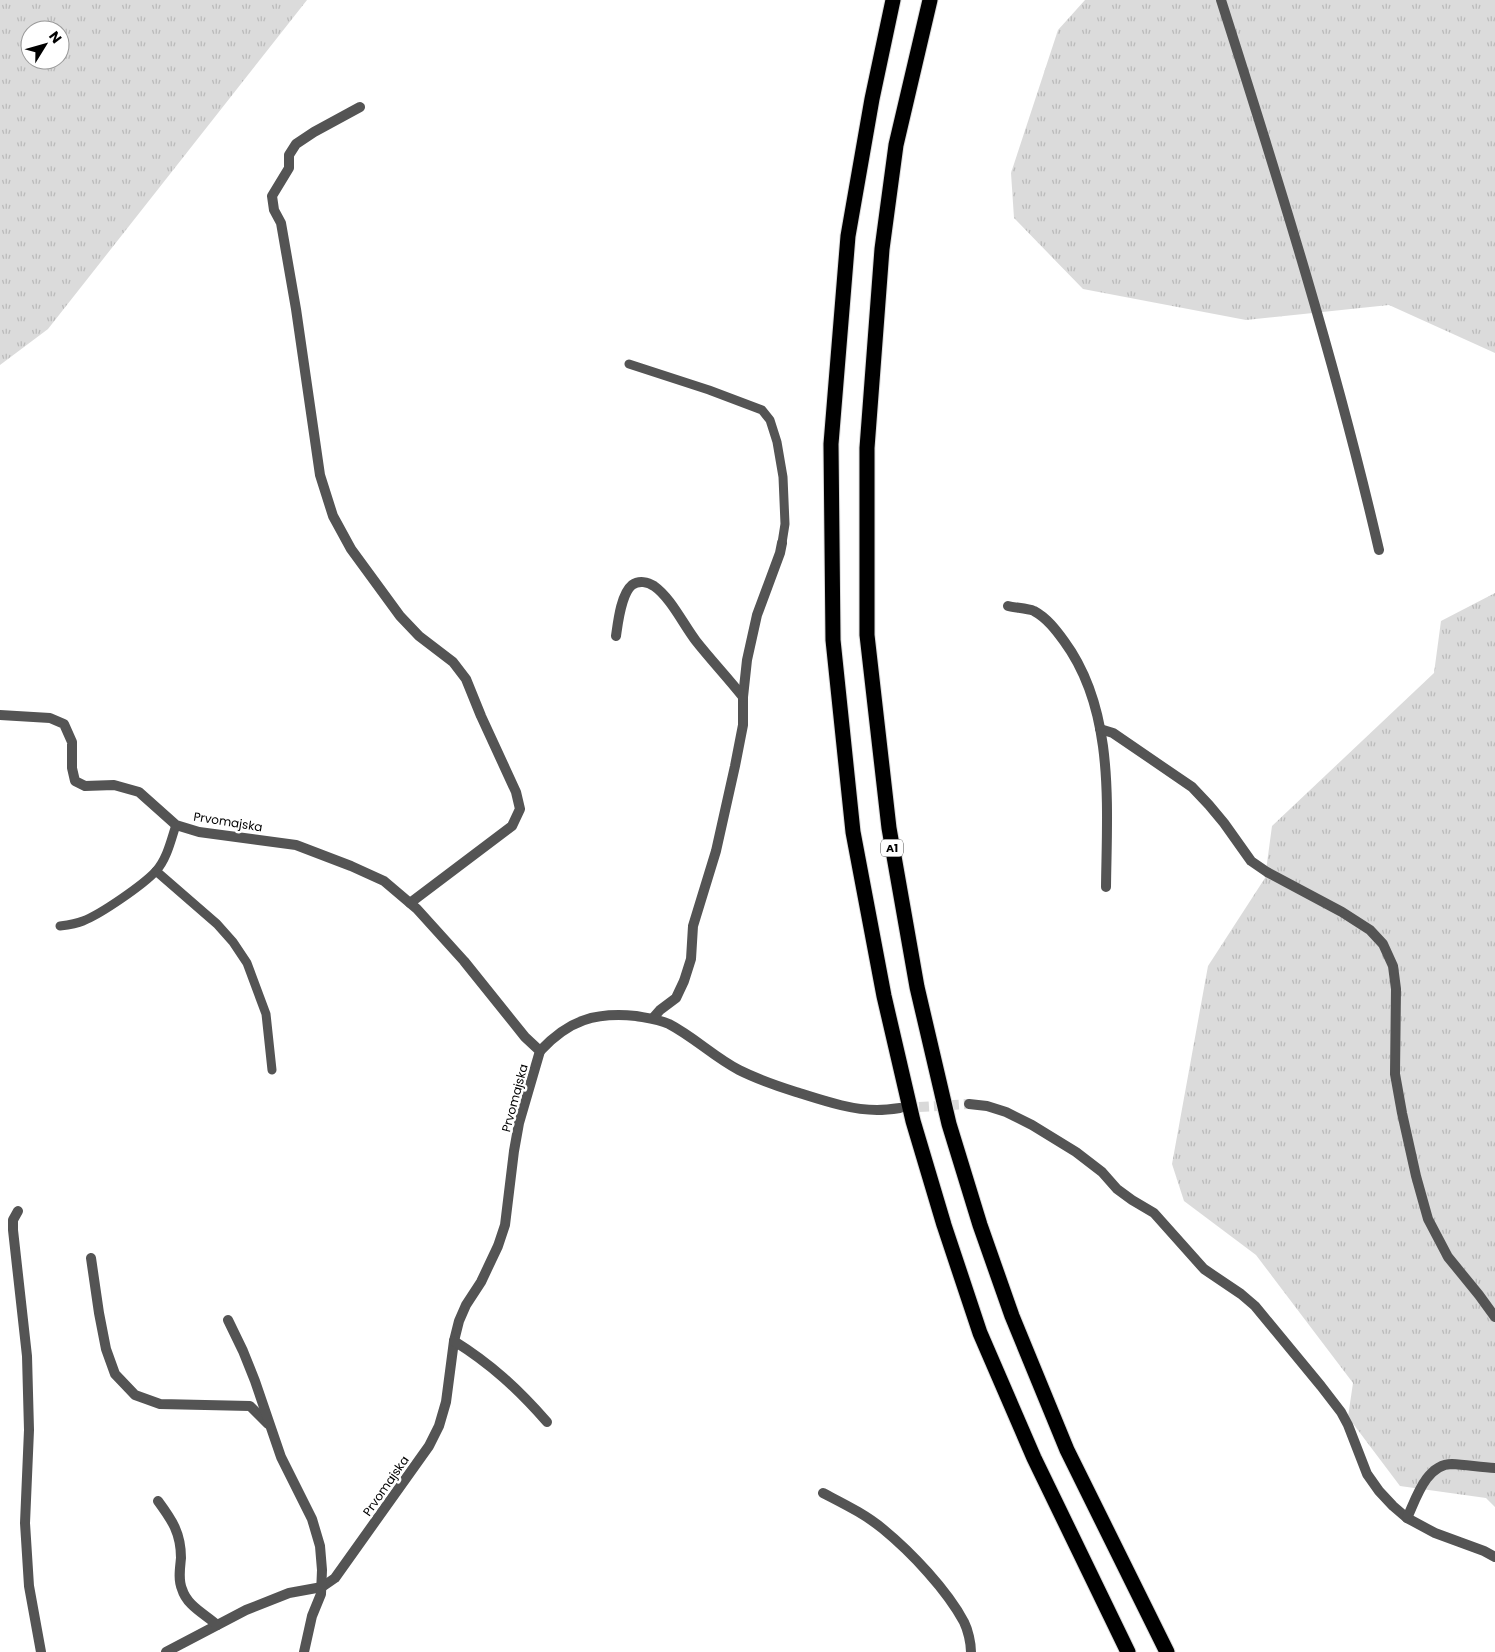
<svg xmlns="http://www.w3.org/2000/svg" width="1495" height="1652" viewBox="0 0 1495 1652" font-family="Poppins,sans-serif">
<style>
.grass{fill:url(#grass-tufts);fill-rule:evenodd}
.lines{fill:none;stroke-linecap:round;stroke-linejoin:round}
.minor-tunnel{stroke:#d9d9d9;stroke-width:10;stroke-dasharray:10 5;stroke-linecap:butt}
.motorway-casing{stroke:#dbdbdb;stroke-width:17}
.service{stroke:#545454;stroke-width:9}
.minor{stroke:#545454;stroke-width:10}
.motorway{stroke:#000;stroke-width:15}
.labels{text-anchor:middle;stroke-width:5;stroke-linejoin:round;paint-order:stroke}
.shield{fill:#fff;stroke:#4c4c4c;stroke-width:1}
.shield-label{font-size:11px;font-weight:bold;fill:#000}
.street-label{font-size:12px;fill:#000;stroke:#fff}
</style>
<defs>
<pattern id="grass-tufts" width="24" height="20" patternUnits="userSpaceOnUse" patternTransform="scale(1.25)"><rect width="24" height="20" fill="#dbdbdb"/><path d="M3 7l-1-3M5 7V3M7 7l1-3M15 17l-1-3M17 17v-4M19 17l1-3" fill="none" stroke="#bababa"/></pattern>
</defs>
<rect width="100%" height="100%" fill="#fff"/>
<!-- grass -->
<g class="grass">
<path d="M0,0H307L48,329L0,365ZM30,30H60V60H30Z"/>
<path d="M1085,0H1495V353L1389,305L1246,320L1083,289L1014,218L1011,173L1058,30Z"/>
<path d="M1495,593V1507L1486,1498L1400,1486L1348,1417L1353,1383L1256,1255L1184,1201L1172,1164L1208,966L1265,878L1272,826L1434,673L1441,621Z"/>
</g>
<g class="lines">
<!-- minor-tunnel -->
<path class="minor-tunnel" d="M904,1108L969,1104"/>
<defs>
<g id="motorway">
<path d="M893,0L872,99L848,236L831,444L833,640L853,832L884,996L913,1121L944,1225L980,1333L1034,1458L1128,1652"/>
<path d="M930,0L896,145L882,249L867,448V635L889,828L917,987L949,1124L980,1225L1012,1316L1067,1450L1167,1652"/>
</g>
</defs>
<!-- motorway casing -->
<use href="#motorway" class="motorway-casing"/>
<!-- service -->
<g class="service">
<path d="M629,364L709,390L762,410L770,420L777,442L783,477L785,524L782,543"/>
<path d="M156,871L217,924L233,942L247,963L266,1014L272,1070"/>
<path d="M60,926C68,925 76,924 83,921C101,914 143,885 156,871C167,859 171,840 176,825"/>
</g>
<!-- minor -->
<g class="minor">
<path d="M1221,0C1279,182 1336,364 1379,550"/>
<path d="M360,107L314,132L296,144L289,155V168L272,196L274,210L281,223L296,309L320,475L333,516L351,549L400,616L419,636L453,662L466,679L481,716L516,792L520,809L512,826L410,903"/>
<path d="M1008,606C1016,608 1027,608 1034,611C1047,618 1056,630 1064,641C1115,710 1107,805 1106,887"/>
<path d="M616,636C618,622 621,594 632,585C639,580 648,582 654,586C671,598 683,624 696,641C711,660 728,678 743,697V725L735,766L716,851L693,926L691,959L684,981L676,998L660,1010L653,1018"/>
<path d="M743,697L747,660L757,615L780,553L782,543"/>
<path d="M0,715L50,718L64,724L72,742V768L75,781L85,786L114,785L139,792L176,825L199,832L296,845L351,866L384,881L417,909L464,961L525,1037L540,1051L519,1123L514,1151L505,1225L498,1246L481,1282L466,1305L459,1321L454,1341L446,1402L439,1426L429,1446L335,1578L322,1587L289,1593L246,1610L166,1652"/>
<path d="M1100,729L1113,733L1192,787L1209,805L1224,823L1251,861L1267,872L1342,912L1370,930L1383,944L1393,966L1396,989L1395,1074L1402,1113L1416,1176L1428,1219L1448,1257L1479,1295L1495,1317"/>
<path d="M540,1051C569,1020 595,1012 636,1016C647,1018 658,1019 669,1024C694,1037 714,1057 739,1070C757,1079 777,1086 796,1092C822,1100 850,1110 877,1110C885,1110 893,1109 900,1108"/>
<path d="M969,1104L987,1106L1006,1112L1032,1125L1076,1152L1102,1172L1117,1189L1132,1200L1154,1213L1204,1269L1241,1294L1255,1306L1321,1386L1341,1412L1348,1425L1367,1474L1379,1491L1393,1506L1407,1518L1435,1533L1484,1551L1495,1557"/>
<path d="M18,1211L13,1220V1230L27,1356L29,1430L25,1523L29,1586L41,1652"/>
<path d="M91,1258L99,1313L106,1349L115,1374L135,1395L160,1404L250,1406L268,1424"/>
<path d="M228,1320L243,1351L255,1381L281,1457L312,1519L320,1546L322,1570L321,1594L312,1616L304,1652"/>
<path d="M454,1341C491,1364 518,1389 547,1422"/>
<path d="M823,1493C844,1504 865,1514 883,1529C911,1552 947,1590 964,1622C968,1630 971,1643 971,1652"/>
<path d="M158,1501C172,1520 181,1533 181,1558C180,1568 178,1580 182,1589C187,1606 205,1614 217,1625"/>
<path d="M1407,1518C1416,1499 1426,1464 1452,1464C1466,1465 1481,1467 1495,1468"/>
</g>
<!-- motorway -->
<use href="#motorway" class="motorway"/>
</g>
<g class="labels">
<!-- shield labels -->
<rect class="shield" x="881" y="839.5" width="22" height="17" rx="4"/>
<g class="shield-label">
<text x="892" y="852">A1</text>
</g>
<!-- street labels -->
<g class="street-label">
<text transform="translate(228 822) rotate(9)" y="4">Prvomajska</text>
<text transform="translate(515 1098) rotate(-75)" y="4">Prvomajska</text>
<text transform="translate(386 1486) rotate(-55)" y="4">Prvomajska</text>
</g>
</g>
<!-- north arrow -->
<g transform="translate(45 45) rotate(53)"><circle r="24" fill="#ffffff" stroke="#999999"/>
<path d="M0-4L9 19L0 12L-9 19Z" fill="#000000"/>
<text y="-8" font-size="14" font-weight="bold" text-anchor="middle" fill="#000000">N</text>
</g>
</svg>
